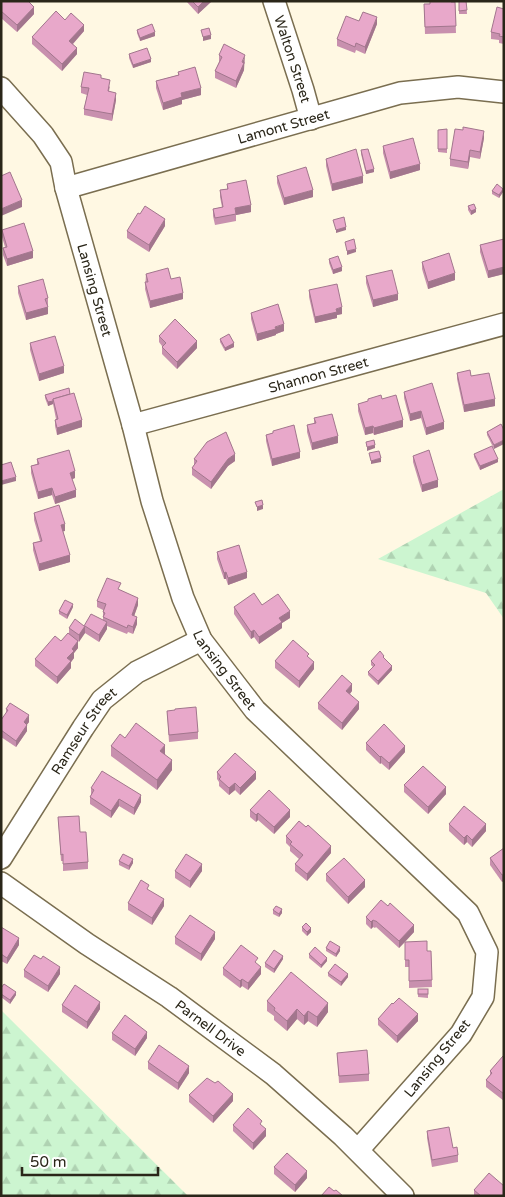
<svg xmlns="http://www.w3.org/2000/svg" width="505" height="1197" viewBox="0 0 505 1197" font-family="'Varela Round',sans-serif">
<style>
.forest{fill:url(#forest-firs)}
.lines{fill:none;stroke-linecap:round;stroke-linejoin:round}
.minor-casing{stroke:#7a6e50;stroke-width:24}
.minor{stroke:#fff;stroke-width:21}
.wall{fill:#c890ae}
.shaded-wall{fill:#a2768d}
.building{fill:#e8a8ca;stroke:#a2768d}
.labels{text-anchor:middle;stroke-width:5;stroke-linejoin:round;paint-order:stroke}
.street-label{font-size:14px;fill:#2a2619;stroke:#fff}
</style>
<defs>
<pattern id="forest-firs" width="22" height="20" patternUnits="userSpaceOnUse" patternTransform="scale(1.25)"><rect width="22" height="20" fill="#ccf5d0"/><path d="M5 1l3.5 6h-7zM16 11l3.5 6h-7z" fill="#afd2b2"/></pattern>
</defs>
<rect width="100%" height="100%" fill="#fff8e3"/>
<!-- forest -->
<g class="forest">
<path d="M504,489V619L486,593L378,559Z"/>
<path d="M1,1010L188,1196H1Z"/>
</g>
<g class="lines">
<defs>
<g id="minor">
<path id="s1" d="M274,1L303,90L311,119"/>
<path id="s2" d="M1,88L43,135L61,162L66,188L133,425L152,501L183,598L201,640L255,710L468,913L487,952L483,997L461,1034L358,1150"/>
<path id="s3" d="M66,188L400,93L458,87L504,92"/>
<path id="s4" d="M133,425L504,324"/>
<path id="s5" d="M1,858L83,728L102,700L137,672L201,640"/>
<path id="s6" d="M1,883L87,944L169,997L273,1074L343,1136L403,1196"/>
</g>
</defs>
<!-- minor casing -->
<use href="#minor" class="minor-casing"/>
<!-- minor -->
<use href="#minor" class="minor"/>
</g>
<!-- wall -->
<g class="wall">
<path d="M1,1L34,14L17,32L1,18Z"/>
<path d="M186,1H212L198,14Z"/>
<path d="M459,1H466L467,14H459Z"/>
<path d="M455,2L456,33L425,34L424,4Z"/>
<path d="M504,9V44L499,43V40L491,39V32Z"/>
<path d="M65,20L84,31L73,44L77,54L62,71L32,44V37Z"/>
<path d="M359,21L377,24L365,54L356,50L355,53L337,46V39Z"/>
<path d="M137,30L155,36L140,41L137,33Z"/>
<path d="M129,54L151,62L133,68L129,58Z"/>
<path d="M219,55L245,62L244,64V70L236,88L215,78V71L219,62Z"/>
<path d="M178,72L201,95L182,100V104L163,110L156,88V81L178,75Z"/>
<path d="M101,78L110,87L109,91L116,100L112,121L84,115V109L87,95L81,93V87Z"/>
<path d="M447,129V153L438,152V130Z"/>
<path d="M484,138L480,159L470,157L468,169L450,166V159Z"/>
<path d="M383,146L420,170L390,179L383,153Z"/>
<path d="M361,150L374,172L366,174L361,154Z"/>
<path d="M326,159L363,183L332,191L326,166Z"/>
<path d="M277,176L313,197L284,205L277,183Z"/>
<path d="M227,184L251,212L236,215V221L215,225L213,216V209L222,207L220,197V190L227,189Z"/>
<path d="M492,191L503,192L499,198L492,194Z"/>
<path d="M468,206L476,212L471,215L468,210Z"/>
<path d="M165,226L149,252L127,238V231Z"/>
<path d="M2,230L33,258L7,266L3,255V248L5,247L2,237Z"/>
<path d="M504,239V274L488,278L480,252V245Z"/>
<path d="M329,259L342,271L333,274L329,263Z"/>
<path d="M422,262L455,280L428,289L422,269Z"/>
<path d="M146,274L171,279L183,299L150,308L145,289Z"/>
<path d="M366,276L398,300L373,307L366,283Z"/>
<path d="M18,286L48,298V305H47L48,314L26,320L18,293Z"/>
<path d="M309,290L342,314L337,315V318L315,323L309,297Z"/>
<path d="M251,313L284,331L276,334V335L257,341L251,319Z"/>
<path d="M159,336L197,348L177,369L162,354V346L159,342Z"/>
<path d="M220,339L234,347L225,351L220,342Z"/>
<path d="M30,343L64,373L39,381L30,350Z"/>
<path d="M457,373L471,376L495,406L464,412L457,379Z"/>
<path d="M404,392L444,429L426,435L421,418L410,421L404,398Z"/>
<path d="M70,394L82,427L57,435L55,426V420L56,419L53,404L48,406L45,398V395Z"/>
<path d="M368,399H382L403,427L374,435L373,433L365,435L358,411V404L368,402Z"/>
<path d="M314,418L338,443L312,450L307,432V425L314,424Z"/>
<path d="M501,424L494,449L487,435V432Z"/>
<path d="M273,431L300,458L272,466L266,441V435L273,433Z"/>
<path d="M474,454L498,462L480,470L474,457Z"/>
<path d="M413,456L438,487L422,492L413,462Z"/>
<path d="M37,459L75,478L72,479L76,497L55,504L52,495L38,499L31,473V466L37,464Z"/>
<path d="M194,459L235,461L228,466L211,489L192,475V468L194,465Z"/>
<path d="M34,513L65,531H63L70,562L39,571L33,550V543L40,541L34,520Z"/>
<path d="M217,552L247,578L228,585L226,579H224L217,559Z"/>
<path d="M121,590L138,605L134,616L137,624L133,634L128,632L127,634L107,626V629L99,642L85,633L78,642V648L74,653V658L71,662V668L57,684L35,666V659L61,641L69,634V628L84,626L103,620V610L97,607V601Z"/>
<path d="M262,605L290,618L282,623V628L259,644L254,637L251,639L234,614V607Z"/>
<path d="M73,607L67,619L59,614V611Z"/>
<path d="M309,658L314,669L299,688L275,668V661Z"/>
<path d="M384,659L392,670L378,685L368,675V672L373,667L371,665V661Z"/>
<path d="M352,691L350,694L359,709L342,730L318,709V703Z"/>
<path d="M6,709L29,722L27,724V731L16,747L1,737V720L6,714Z"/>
<path d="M167,711L198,732V739L169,742Z"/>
<path d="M125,738L165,754L172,770L157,790L111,756V746Z"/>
<path d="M366,743L405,752L389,770L381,763L380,764L366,750Z"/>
<path d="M217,772L256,779L240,795L235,790L229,795L219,786V782L217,779Z"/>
<path d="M404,785L446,794L428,814L404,792Z"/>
<path d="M91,788L141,802L134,815L119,806L111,818L90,804V797L91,795Z"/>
<path d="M250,810L290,817L274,834L258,820L256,822L250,817Z"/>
<path d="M58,817L80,832L88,862V869L63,871V861H61Z"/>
<path d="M449,824L486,831L472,847L467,842L464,845L449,831Z"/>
<path d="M286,836L331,853L307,881L295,871V864L299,859L290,851V847L286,843Z"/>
<path d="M504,848L502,882L490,865V858Z"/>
<path d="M119,861L133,863L129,870L119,865Z"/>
<path d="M175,871H202L190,888L175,878Z"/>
<path d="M326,874L365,887L348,904L326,881Z"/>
<path d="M128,903L164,906L152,925L128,910Z"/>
<path d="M273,910L282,913L279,917L273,914Z"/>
<path d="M366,917L414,932L405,942L427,951H431L432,987L409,988V967H405V942L399,948L376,927L375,928L373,927L371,929L366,924Z"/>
<path d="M1,927L19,945L7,964L1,961Z"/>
<path d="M302,927L311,932L307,936L302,931Z"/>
<path d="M175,937L215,939L201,961L175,944Z"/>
<path d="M326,948L340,951L336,957L326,951Z"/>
<path d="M309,954L327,961L321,968L309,958Z"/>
<path d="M41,959L60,974L48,992L24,977V970Z"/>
<path d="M283,959L274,973L265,967V963Z"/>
<path d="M258,965L261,974L248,990L242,986L240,988L223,975V968Z"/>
<path d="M328,973L348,977L341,986L328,976Z"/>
<path d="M1,988L16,995L10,1004L1,997Z"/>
<path d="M418,989H428V998L418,997Z"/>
<path d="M267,1001L328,1012L317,1027L308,1021L304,1025L297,1019L287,1031L274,1020V1016L267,1011Z"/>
<path d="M393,1004L418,1021L397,1043L378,1025V1019Z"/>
<path d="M62,1005L100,1009L87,1029L62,1012Z"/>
<path d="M112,1033L147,1038L135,1056L112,1040Z"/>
<path d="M337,1053L369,1074V1081L339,1083Z"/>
<path d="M504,1057V1101L486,1087V1080L490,1075V1071Z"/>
<path d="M148,1062L189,1073L178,1090L148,1069Z"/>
<path d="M189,1095L233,1101L213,1123L189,1102Z"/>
<path d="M233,1125L262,1126L266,1136L253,1150L233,1131Z"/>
<path d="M427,1131L453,1148L458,1155V1162L432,1167L427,1138Z"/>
<path d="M274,1167L307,1178L295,1192L274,1174Z"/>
<path d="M474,1190L504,1196H474Z"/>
</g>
<!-- shaded-wall -->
<g class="shaded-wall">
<path d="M204,1H212L198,14V7Z"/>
<path d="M34,7V14L17,32V25Z"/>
<path d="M377,17V24L365,54V47Z"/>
<path d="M84,25V31L69,48V41Z"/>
<path d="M155,32V36L140,41V38Z"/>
<path d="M211,35V39L203,41V37Z"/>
<path d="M77,48V54L62,71V64Z"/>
<path d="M245,55L244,70L236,88V81Z"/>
<path d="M151,59V62L133,68V65Z"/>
<path d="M201,88V95L182,100V104L163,110V103L181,93Z"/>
<path d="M116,93V100L112,121V114Z"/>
<path d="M484,131V138L480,159V152Z"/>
<path d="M470,150V157L468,169V162Z"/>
<path d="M420,164V170L390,179V172Z"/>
<path d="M374,169V172L366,174V171Z"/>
<path d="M363,176V183L332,191V184Z"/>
<path d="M503,189V192L499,198V195Z"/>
<path d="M313,190V197L284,205V198Z"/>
<path d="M22,200V207L1,216V209Z"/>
<path d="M251,205V212L236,215L235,208Z"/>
<path d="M476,209V212L471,215V211Z"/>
<path d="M165,219V226L149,252V245Z"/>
<path d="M346,227V230L336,233V230Z"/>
<path d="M356,249V252L347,255V251Z"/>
<path d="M33,251V258L7,266V259Z"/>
<path d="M342,267V271L333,274V270Z"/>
<path d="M504,267V274L488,278V271Z"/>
<path d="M455,273V280L428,289V282Z"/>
<path d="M183,293V299L150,308V301Z"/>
<path d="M398,294V300L373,307V300Z"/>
<path d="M48,307V314L26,320V313Z"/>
<path d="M342,307V314L337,315V318L315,323V317Z"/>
<path d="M284,324V331L276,334V335L257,341V334Z"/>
<path d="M197,341V348L177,369V362Z"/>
<path d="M234,343V347L225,351V348Z"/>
<path d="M64,366V373L39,381V374Z"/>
<path d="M495,399V406L464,412V405Z"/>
<path d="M53,401V404L48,406V402Z"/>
<path d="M421,411V418L410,421V414Z"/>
<path d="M82,420V427L57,435V428Z"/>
<path d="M403,420V427L374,435V428Z"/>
<path d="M444,422V429L426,435V428Z"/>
<path d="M373,426V433L365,435V428Z"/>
<path d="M338,436V443L312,450V443Z"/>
<path d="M504,440V444L494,449V445Z"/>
<path d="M375,445V448L367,451V447Z"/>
<path d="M300,452V458L272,466V459Z"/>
<path d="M235,454V461L228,466L211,489V482L228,459Z"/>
<path d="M381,458V462L371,464V461Z"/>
<path d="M498,459V462L480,470V466Z"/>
<path d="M75,471V478L70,480V473Z"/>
<path d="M16,477V481L1,485V481Z"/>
<path d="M438,480V487L422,492V485Z"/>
<path d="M52,488V495L38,499V492Z"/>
<path d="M76,490V497L55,504V497Z"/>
<path d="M263,505V509L257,511V507Z"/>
<path d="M65,524V531L61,532V525Z"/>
<path d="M70,555V562L39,571V564Z"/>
<path d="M226,572V579H224V573Z"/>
<path d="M247,572V578L228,585V578Z"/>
<path d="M138,598V605L132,622V615Z"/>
<path d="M73,604V607L67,619V615Z"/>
<path d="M290,611V618L282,623V628L259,644V637L279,618Z"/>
<path d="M137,617V624L133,634V627Z"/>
<path d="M107,622V629L99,642V635Z"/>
<path d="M85,626V633L79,642V635Z"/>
<path d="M254,630V637L251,639V632Z"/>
<path d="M78,641V648L74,653V658L71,662V668L57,684V677L72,649Z"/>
<path d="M314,662V669L299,688V681Z"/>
<path d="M392,666V670L378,685V681Z"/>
<path d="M352,684V691L346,698V691Z"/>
<path d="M359,702V709L342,730V723Z"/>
<path d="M29,715V722L24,729V722Z"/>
<path d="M27,725V731L16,747V741Z"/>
<path d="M165,745V754L160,761V751Z"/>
<path d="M405,746V752L389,770V763Z"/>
<path d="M381,756V763L380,764V757Z"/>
<path d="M172,760V770L157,790V780Z"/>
<path d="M256,772V779L240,795V788Z"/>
<path d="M235,783V790L229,795V788Z"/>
<path d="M446,787V794L428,814V807Z"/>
<path d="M141,795V802L134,815V808Z"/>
<path d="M119,799V806L111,818V811Z"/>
<path d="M290,810V817L274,834V827Z"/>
<path d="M258,813V820L256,822V815Z"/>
<path d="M486,824V831L472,847V840Z"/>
<path d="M467,835V842L464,845V838Z"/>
<path d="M331,846V853L307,881V874Z"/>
<path d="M133,859V863L129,870V866Z"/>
<path d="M202,864V871L190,888V881Z"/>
<path d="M504,874V881L502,882V875Z"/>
<path d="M365,880V887L348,904V897Z"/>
<path d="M164,899V906L152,925V918Z"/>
<path d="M282,909V913L279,917V914Z"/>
<path d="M373,920V927L371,929V922Z"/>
<path d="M414,925V932L399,948V941Z"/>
<path d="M311,928V932L307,936V932Z"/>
<path d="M215,932V939L201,961V954Z"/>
<path d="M19,938V945L7,964V958Z"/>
<path d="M340,947V951L336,957V954Z"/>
<path d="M283,956V959L274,973V969Z"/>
<path d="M327,958V961L321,968V965Z"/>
<path d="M60,967V974L48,992V986Z"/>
<path d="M261,967V974L248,990V983Z"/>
<path d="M348,974V977L341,986V982Z"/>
<path d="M242,979V986L240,988V981Z"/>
<path d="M16,992V995L10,1004V1000Z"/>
<path d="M100,1002V1009L87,1029V1022Z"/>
<path d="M328,1003V1012L317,1027V1017Z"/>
<path d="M297,1009V1019L287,1031V1021Z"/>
<path d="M308,1011V1021L304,1025V1016Z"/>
<path d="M418,1014V1021L397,1043V1036Z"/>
<path d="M147,1032V1038L135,1056V1049Z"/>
<path d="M189,1066V1073L178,1090V1083Z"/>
<path d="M233,1094V1101L213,1123V1116Z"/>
<path d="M266,1129V1136L253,1150V1143Z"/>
<path d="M307,1171V1178L295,1192V1185Z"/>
</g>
<!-- building -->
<g class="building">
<path d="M1,1H28L34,7L17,25L1,11Z"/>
<path d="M192,1H204L198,7Z"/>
<path d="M430,1H451V2H455L456,26L425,27L424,4H430Z"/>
<path d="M459,1H466L467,10L459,11Z"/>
<path d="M497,7L504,9V37L499,36L500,34L491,32Z"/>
<path d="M56,11L65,20L71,13L84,25L69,41L77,48L62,64L32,37Z"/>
<path d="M363,12L377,17L365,47L356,43L355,47L337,39L346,16L359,21Z"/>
<path d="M152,24L155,32L140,38L137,30Z"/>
<path d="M209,28L211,35L203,37L201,30Z"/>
<path d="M224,44L245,55L242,62L244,63L236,81L215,71L222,57L219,55Z"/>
<path d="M147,48L151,59L133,65L129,54Z"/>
<path d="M195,67L201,88L181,93L182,97L163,103L156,81L179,75L178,72Z"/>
<path d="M84,72L101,75V78L110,80L108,91L116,93L112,114L84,109L89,88L81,87Z"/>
<path d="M463,127L484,131L480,152L470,150L468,162L450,159L455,129L463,130Z"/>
<path d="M447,129V149H438V130Z"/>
<path d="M413,138L420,164L390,172L383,146Z"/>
<path d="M356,149L363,176L332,184L326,159Z"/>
<path d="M368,149L374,169L366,171L361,150Z"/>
<path d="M306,167L313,190L284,198L277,176Z"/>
<path d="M10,172L22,200L1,209V176Z"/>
<path d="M246,180L251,205L235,208L236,214L215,218L213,209L223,207L220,190L228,189L227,184Z"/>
<path d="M497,184L503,189L499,195L492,191Z"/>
<path d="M474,204L476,209L471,211L468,206Z"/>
<path d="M145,206L165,219L149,245L127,231L138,213L140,214Z"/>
<path d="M344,217L346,227L336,230L333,220Z"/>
<path d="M24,223L33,251L7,259L3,248L7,247L2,230Z"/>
<path d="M354,239L356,249L347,251L345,242Z"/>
<path d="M504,239V267L488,271L480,245Z"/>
<path d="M449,253L455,273L428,282L422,262Z"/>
<path d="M338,256L342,267L333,270L329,259Z"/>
<path d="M168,268L171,279L180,277L183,293L150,301L145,282H148L146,274Z"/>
<path d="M392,270L398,294L373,300L366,276Z"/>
<path d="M43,279L48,298L45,299L48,307L26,313L18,286Z"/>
<path d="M337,284L342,307L336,309L337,312L315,317L309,290Z"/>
<path d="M278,304L284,324L275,327L276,329L257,334L251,313Z"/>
<path d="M175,319L197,341L177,362L162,347L166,343L159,336Z"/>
<path d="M229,334L234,343L225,348L220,339Z"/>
<path d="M55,336L64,366L39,374L30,343Z"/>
<path d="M470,370L471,376L489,373L495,399L464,405L457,373Z"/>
<path d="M432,383L444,422L426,428L421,411L410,414L404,392Z"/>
<path d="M69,388L70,394L53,399V401L48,402L45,395Z"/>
<path d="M74,393L82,420L57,428L55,420L58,419L53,399Z"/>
<path d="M381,395L382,399L396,395L403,420L374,428L373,426L365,428L358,404L368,401V399Z"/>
<path d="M332,414L338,436L312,443L307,425L316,423L314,418Z"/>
<path d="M501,424L504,430V440L494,445L487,432Z"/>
<path d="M294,425L300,452L272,459L266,435L273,433V431Z"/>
<path d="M226,432L235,454L228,459L211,482L192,468L197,461L194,459L207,442Z"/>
<path d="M374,440L375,445L367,447L366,442Z"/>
<path d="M492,446L498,459L480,466L474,454Z"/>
<path d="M69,450L75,471L70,473L76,490L55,497L52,488L38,492L31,466L39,464L37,459Z"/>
<path d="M429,450L438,480L422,485L413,456Z"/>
<path d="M379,451L381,458L371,461L369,453Z"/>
<path d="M11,462L16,477L1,481V465Z"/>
<path d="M262,500L263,505L257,507L255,502Z"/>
<path d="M59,505L65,524L61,525L70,555L39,564L33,543L42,541L34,513Z"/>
<path d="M239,545L247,572L228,578L226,572L224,573L217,552Z"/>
<path d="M107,578L121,583L118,589L138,598L132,615L137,617L133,627L128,625L127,628L103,617L105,613L103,612L106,604L97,601Z"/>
<path d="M254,593L262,605L278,594L290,611L279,618L282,622L259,637L254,630L251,632L234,607Z"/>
<path d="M65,600L73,604L67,615L59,611Z"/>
<path d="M91,614L107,622L99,635L85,626L79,635L69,628L75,619L84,626Z"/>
<path d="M68,633L78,641L72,649L74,651L67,658L71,661L57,677L35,659L55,636L61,641Z"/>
<path d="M293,640L309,654L307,656L314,662L299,681L275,661Z"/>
<path d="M380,651L384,656L383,657L392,666L378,681L368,672L375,665L371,661Z"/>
<path d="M342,675L352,684L346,691L359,702L342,723L318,703Z"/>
<path d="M10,703L29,715L24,722L27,725L16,741L1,730V720L8,710L6,709Z"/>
<path d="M196,707L198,732L169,735L167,711L175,710V709Z"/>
<path d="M136,723L165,745L160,751L172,760L157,780L111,746L120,734L125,738Z"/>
<path d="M384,724L405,746L389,763L381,756L380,757L366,743Z"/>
<path d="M235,753L256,772L240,788L235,783L229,788L219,779L221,777L217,772Z"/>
<path d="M423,766L446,787L428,807L404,785Z"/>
<path d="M102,771L141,795L134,808L119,799L111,811L90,797L94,790L91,788Z"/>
<path d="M269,790L290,810L274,827L258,813L256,815L250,810Z"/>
<path d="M464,806L486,824L472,840L467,835L464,838L449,824Z"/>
<path d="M79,816L80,832H86L88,862L63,864V854L61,855L58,817Z"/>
<path d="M299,821L306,827L308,825L331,846L307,874L295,864L303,855L290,844L292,842L286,836Z"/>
<path d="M504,848V874L502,875L490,858Z"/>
<path d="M123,854L133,859L129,866L119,861Z"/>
<path d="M186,854L202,864L190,881L175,871Z"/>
<path d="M344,858L365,880L348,897L326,874Z"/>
<path d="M141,880L149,885L147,889L164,899L152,918L128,903Z"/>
<path d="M381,900L388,906L390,903L414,925L399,941L376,921H375L373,920L371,922L366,917Z"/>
<path d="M276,906L282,909L279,914L273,910Z"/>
<path d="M190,915L215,932L201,954L175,937Z"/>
<path d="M306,923L311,928L307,932L302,927Z"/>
<path d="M1,927L19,938L7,958L1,954Z"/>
<path d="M330,941L340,947L336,954L326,948Z"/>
<path d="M427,941V951H431L432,980L409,981V960H405V942Z"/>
<path d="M241,945L258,958L255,962L261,967L248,983L242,979L240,981L223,968Z"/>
<path d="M315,947L327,958L321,965L309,954Z"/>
<path d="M274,950L283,956L274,969L265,963Z"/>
<path d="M34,955L41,959L43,956L60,967L48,986L24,970Z"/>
<path d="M335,964L348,974L341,982L328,973Z"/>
<path d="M291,972L328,1003L317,1017L308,1011L304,1016L297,1009L287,1021L274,1010L275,1008L267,1001Z"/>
<path d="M4,984L16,992L10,1000L1,994V988Z"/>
<path d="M75,985L100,1002L87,1022L62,1005Z"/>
<rect x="418" y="989" width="10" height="5"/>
<path d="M399,998L418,1014L397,1036L378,1019L392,1003L393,1004Z"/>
<path d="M125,1015L147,1032L135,1049L112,1033Z"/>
<path d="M159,1045L189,1066L178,1083L148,1062Z"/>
<path d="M367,1050L369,1074L339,1076L337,1053Z"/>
<path d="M503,1056L504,1057V1094L486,1080L492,1073L490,1071Z"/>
<path d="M207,1078L215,1083L218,1081L233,1094L213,1116L189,1095Z"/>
<path d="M248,1108L262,1121L260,1124L266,1129L253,1143L233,1125Z"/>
<path d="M449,1127L453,1148L457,1147L458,1155L432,1160L427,1131Z"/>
<path d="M287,1153L307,1171L295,1185L274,1167Z"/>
<path d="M489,1173L504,1186V1196H481L474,1190Z"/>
<path d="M329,1187L334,1191L336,1190L343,1196H321Z"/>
</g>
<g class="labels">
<!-- street labels -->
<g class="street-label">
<text dy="5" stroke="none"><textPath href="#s1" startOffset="61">Walton Street</textPath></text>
<text dy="5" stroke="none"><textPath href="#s3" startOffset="226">Lamont Street</textPath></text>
<text dy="5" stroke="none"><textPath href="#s2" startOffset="228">Lansing Street</textPath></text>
<text dy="5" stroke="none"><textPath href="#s4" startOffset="192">Shannon Street</textPath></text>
<text dy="5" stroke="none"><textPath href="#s2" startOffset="632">Lansing Street</textPath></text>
<text dy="5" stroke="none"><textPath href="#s5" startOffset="152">Ramseur Street</textPath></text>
<text dy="5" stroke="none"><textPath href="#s6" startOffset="255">Parnell Drive</textPath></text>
<text transform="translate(437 1058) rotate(-51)" y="5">Lansing Street</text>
</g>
</g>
<!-- border -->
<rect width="505" height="1197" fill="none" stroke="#2a2619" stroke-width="5"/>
<!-- scale -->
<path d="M22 1167v8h136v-8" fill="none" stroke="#2a2619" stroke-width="2.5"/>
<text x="30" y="1167" font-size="15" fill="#2a2619" stroke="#ffffff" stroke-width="4" paint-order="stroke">50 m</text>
</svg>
